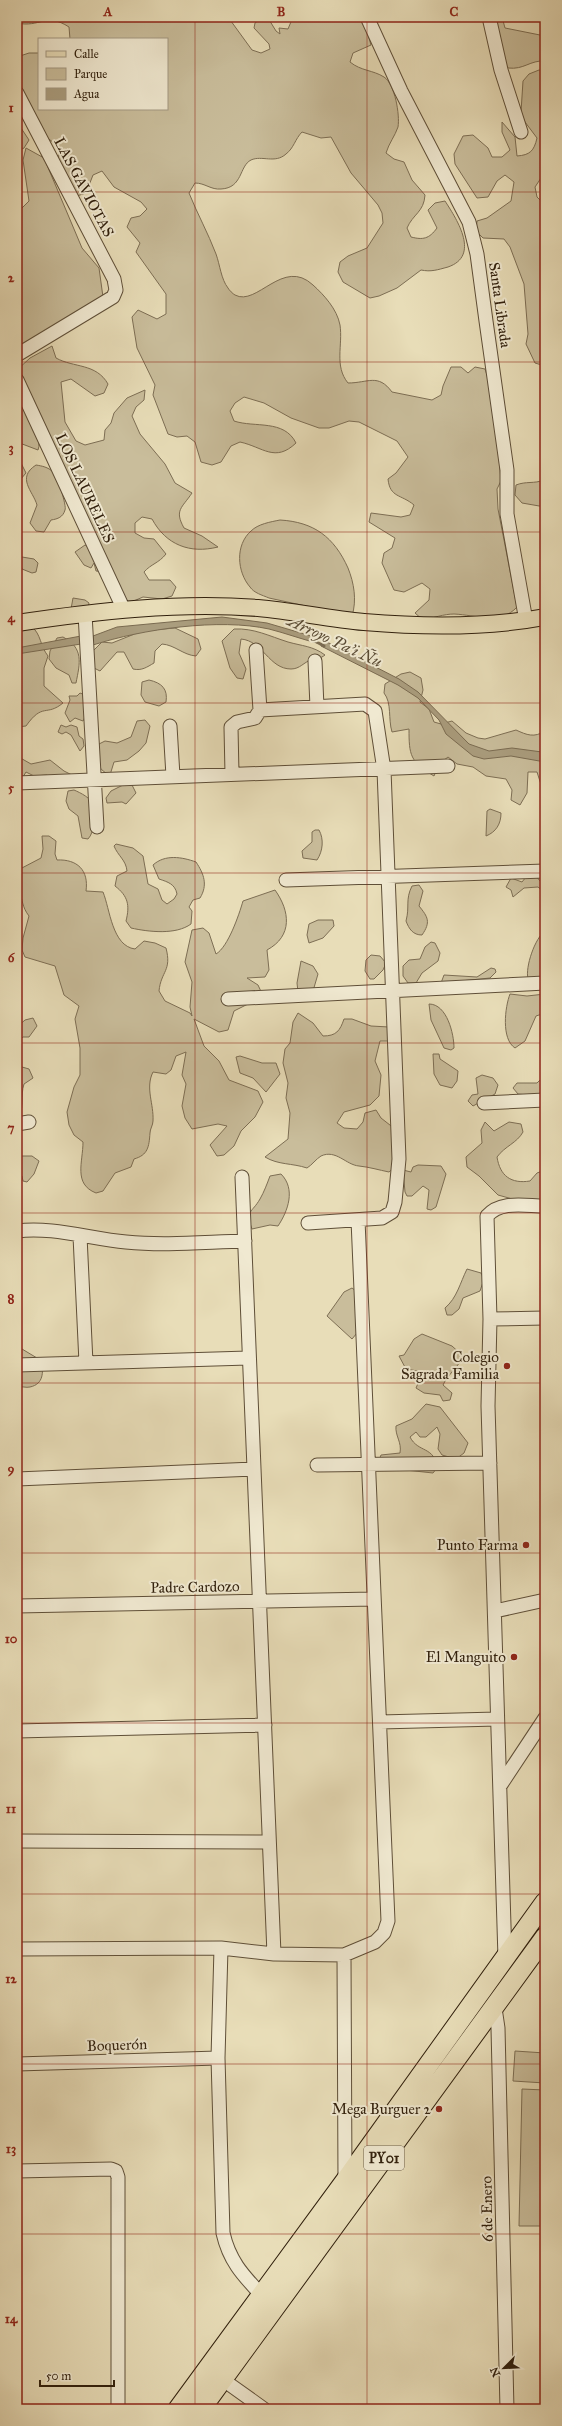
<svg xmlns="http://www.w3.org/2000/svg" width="562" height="2426" viewBox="0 0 562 2426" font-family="'IM FELL Great Primer',serif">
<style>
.green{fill:#c9bd9b;stroke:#7d6e54}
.water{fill:#aa9d7e;stroke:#7a6b51}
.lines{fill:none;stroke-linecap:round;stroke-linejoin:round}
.stream{stroke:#7a6b51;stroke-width:3}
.minor-casing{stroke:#5f4f38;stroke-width:15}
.major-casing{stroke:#31200d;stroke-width:18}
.highway-casing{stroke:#31200d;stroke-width:21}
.minor{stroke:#f0e9d1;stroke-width:13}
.major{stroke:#e8ddb8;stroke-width:16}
.highway{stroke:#e8ddb8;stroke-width:19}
.grid{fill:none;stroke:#8f2418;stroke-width:1;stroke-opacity:0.55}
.poi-dot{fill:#8f2418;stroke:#f0e9d1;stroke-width:1.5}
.labels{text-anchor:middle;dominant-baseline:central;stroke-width:4;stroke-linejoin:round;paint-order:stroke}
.shield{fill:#f0e9d1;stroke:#6a5c48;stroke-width:1}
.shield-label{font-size:14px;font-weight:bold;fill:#31200d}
.street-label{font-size:15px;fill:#31200d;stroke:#f0e9d1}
.poi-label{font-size:15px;fill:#31200d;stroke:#f0e9d1;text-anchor:end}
.water-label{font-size:16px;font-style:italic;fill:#5b4c35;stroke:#f0e9d1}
.neatline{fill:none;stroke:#8f2418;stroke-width:1.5}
.grid-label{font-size:13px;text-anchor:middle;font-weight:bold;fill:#8f2418}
</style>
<rect width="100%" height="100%" fill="#e8ddb8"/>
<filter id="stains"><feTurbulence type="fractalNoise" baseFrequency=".005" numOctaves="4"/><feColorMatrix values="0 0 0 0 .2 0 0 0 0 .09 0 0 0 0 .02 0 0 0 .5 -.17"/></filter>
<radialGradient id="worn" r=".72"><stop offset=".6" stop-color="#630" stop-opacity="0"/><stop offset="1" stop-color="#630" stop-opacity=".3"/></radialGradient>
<path class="green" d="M17,17H228L252,50L261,53L270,49L269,44L254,28L255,23L263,17L268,18L276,31L280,34L279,28L288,29L293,17H312L317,21L331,17H363L371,45L353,53L350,62C361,71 373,70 384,77C395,84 400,115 398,127C395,136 389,143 386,153L394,159L404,162L412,180L425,195C424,212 413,214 407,228L411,237C423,240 429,239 437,228L428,210L435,203L445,201C458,221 480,256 448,267C437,270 431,272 421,270L397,288L379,296L370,298L343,282L338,272L340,262L348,256L367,248L383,223L382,213L378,205L351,173L331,137L321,138L302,132C295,139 294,148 286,154C275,164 262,155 251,160C239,166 243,188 221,189C211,190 205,183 195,183L189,193C197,213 208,233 216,254C220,265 221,279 228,288C229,290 233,294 235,295C257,307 283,257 313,285C324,295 337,309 340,325C343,345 334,366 348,383C368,383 378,373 392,392L432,400L441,395L443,386L451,367H461L468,373L475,367L485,369L494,397L501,481L497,489L498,509L517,607C501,625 476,615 454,614C444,614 433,618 423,620L415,613L429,600L430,589L422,583L404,592L394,590L382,563L384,553L392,548L395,538L369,522L371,513L401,517L410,515L414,505C401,494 390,498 388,479L396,473L408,457L397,441L359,422L349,421L329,428H319L291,418L264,403L244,397L235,403L230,411L234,421C255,428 284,419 296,443C275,463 263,447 240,442L231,446L221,462L212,465L201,462L195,442L187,436L177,437L168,434L153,395L155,385L137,348L132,317L138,310L157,319L166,314V294L136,252L140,243L127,227L131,218L140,216L147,209L141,202L114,187L102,171L93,175L86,193L77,196L58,160L60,149C44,131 29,134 18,111L17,115V57L29,53H39V109H167V39H70L69,27C46,12 40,28 17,23Z
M492,17H502L505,28L545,36V61C530,60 524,70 508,68L502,60Z
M539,70H545V172L535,187L537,197L544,204L545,366L535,363L526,344L528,334L524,284L510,247L504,239L483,238L476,231L477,221L487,218L511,201L514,182L505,175L497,181L488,197L477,198L455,164L454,154L463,136L473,135L488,148L492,157H502L510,150L502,132V122L515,137L517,156C530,155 534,151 537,138L525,122L521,112L523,81L529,74Z
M17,122L29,140L24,148L17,152Z
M26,148L44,158L82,248L99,268L103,297L90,319L17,349V278L20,273V251L17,249V210H20L29,201L23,160Z
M52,346L56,358C74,368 96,363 108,384L104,393L95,396L71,379L61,382L65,422L76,441L85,445L104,440L105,430L111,423L114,413L127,398L145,390L144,400L136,407L132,416L140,434L165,464L175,483L192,493C182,508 174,510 184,528L202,536L218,547C190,554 166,545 152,519L142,517L135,523V533L144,538L154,539L166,554C159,563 151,564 144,572L149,580H170L176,587L172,596L162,599L143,597L129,603L106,572L96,571L94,563L91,568L84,565L75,552L85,545L89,547L17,375V370L30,358Z
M17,400C20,406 23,407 27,411C33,417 42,443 38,450L17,442Z
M17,455L26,473L20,480L17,479Z
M36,465C42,466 48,467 53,472C57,475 67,506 65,510C63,517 58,519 51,520L44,532L36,531L30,523L37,505C33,491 16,478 36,465Z
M545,469V507L522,503L515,495L516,485C526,481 534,484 544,480Z
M280,520C314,522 334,537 348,568C354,583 357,600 352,616L269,598C262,595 254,593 250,587C237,572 235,545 251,531C258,524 270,522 280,520Z
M22,557L34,559L38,563L36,572L32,573L22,569L19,558Z
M73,598L85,600L89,603L88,608L71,609Z
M32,627C41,634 40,646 48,656L44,668V686L63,703C46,717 43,702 26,726L17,727V636L21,628Z
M175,628L198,639L201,649L196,656C183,655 175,645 162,644L155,651L154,663C147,667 142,671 133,669L124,652H117L100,671L94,668L91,653L102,642L112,643L142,631Z
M234,629C254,628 269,636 288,642C302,646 313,646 325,655C320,659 317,658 311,660C304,662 300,669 291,669C269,669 263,641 241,639L239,653L246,669L243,679L237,678L230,668L222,641Z
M63,637C84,648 80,663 76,683H72L69,675L56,668L49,659L50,651L57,638Z
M410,672L421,678L423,690L420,702L429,709L434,722L441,724L452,721L466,733L478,738L485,739L516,730C527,735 534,738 545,731V797L537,772H528L527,793L520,805L511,800L512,790L506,779L486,776L473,767L457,764L448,757L439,764L434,776C410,762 409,755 409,729L392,732C388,719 392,703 384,693L385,684L401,674Z
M149,680C162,683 168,689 166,702L159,706L145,702L141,695L142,682Z
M80,693L85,695L87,713L83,721L75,718L70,722L65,713L70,700L69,696H77Z
M145,720L150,726L146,743L139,751L127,760L114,762L110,775C99,771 97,762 94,753L99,744L105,741L117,743L131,737L137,721Z
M61,725L66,727L71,725L77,727L79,736L83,739L84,746L80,751L71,735L66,732L62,734L58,732Z
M17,756L31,764L50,760L64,771L76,777L54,781L47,775L34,776L26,772L23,777L17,778Z
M125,784L132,785L136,793L126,804L122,802L107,803L106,798L111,791Z
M74,790C81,793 91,798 93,805C95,814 95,832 88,839L82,838L78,816L69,809L66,801L68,791Z
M490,809L501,813C501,824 496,832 486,836L487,811Z
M315,830H319C324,839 323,851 317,860L303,858L302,851L312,842V832Z
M42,836H49L56,841L55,854L57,860C77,859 89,870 86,891L103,892C110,909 112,946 135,949L144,941L155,943L166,948C172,971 161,971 159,991L165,1001L190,1013L192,1016L190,1007L192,982L185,962L192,930L203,928L209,933L216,954C228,947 239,915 243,901L275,890C290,911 293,936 267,950L269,970L265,977L247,978L258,985L264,998L260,1004L250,1003L234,1011L228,1030L219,1032L194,1019L204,1046L219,1061L229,1080L258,1091L263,1102L255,1117L241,1131L234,1146L224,1155L217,1156L210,1145L227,1126L218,1124L192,1129L185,1118L182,1106L186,1084L182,1075L186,1052L176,1056L171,1070L166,1074L153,1072C145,1088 154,1104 153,1121C153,1125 150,1129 150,1133C149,1147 148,1155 134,1159L131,1167L115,1173L103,1191L96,1193C73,1184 83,1162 83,1142L74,1135L69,1125L67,1112L74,1087L80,1075V1048L75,1019L79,1006L64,995L55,966L25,957L22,950L23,938L29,916C22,907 23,901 19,890L17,891V864L20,869L41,858L43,849Z
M116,844L133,848L143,856L148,884L158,889L162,900L167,904L174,899L177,894C175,884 168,882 159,879L153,865C165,854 182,857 196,862C204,874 208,885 200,898L193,900L189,907L192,911L191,924C176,935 149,932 131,928L126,921C130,905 128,896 115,886L117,876L127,871C126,860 118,856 114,846Z
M536,876L540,881L545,882V900L543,891L538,887L524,888L513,897L511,890L506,887L511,878L522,882L526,877Z
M419,885L423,891L419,906C428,917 431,922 422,935C413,935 409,929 406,921C410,906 405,900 412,886Z
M318,920H333L334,926L323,938L309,943L307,935L309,924Z
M545,931V979H528C525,967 535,938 545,931Z
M431,942L435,943L440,953L438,961L422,973L416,983H408L403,976V966L409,960L420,959L425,947Z
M371,955L380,956L386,963L383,970L374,979H370L365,971L366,960Z
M301,961L313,966L318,974L313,991L298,992L297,983Z
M491,968L495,969L496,972L490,978L441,983L444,975L477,977Z
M510,994L527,996L545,994V1013L536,1016L525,1041L515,1048C501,1039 505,1007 510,994Z
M429,1004C447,1004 454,1034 454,1048L451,1050L444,1048L431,1020Z
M298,1013L313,1023L323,1036C336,1036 340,1031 344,1019H352L371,1026L389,1027L393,1033L388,1041H380L375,1061L381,1075L379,1096L370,1105L344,1112L337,1123L344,1128L357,1129L363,1122L365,1113L376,1110L381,1118L395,1129V1167L389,1172C379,1170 369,1167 359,1166C346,1165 336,1149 321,1156C316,1159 312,1165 307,1168C292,1163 278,1165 265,1157L288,1139L290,1113L286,1098L288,1083L283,1063L285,1049L290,1043L293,1022Z
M33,1018L37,1026L29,1037H23L18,1041L17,1045V1027L25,1020Z
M433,1054H439L440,1059L458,1071L457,1081L452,1088L440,1085L434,1074Z
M240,1056L262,1063H276L280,1074L266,1092L253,1078L240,1073L236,1057Z
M545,1065V1092L538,1096L518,1094L513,1088L517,1083H537L543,1077Z
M22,1067L29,1069L33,1078L24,1084C20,1095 25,1111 17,1120V1069Z
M482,1075L493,1078L498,1085L495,1094L473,1106L468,1101L472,1095L478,1094L476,1078Z
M485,1122L494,1131L509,1122L521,1124L523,1132C517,1143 505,1146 497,1157C500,1176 511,1184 530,1181L537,1173L545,1170V1199L537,1202L516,1200L498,1195L479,1176L467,1167L466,1157L482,1143L481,1130Z
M21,1156H32L39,1161L34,1174L27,1182L23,1181L22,1176L17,1175V1159Z
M418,1165L441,1166L446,1174L436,1207L431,1210L427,1209L429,1190L423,1186L412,1196H407L405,1192L403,1170L411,1172L413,1167Z
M281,1174C296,1189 288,1211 278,1226L270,1225L252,1229C245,1210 252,1213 260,1199C264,1192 267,1184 270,1176Z
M467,1269L481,1273L484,1279L480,1291L463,1298L459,1309L452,1315H447L445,1308C457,1298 460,1283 467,1269Z
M352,1288L356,1291L357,1333L352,1339L327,1316L344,1292Z
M422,1334L452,1346L463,1356C458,1368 448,1374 443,1385L452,1393L450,1400L443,1401L440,1395L424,1393L416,1388L423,1372L406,1369L399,1356L404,1355L414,1339Z
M17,1346L42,1361C43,1372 44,1384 30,1387C26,1388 22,1386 17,1387Z
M426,1404L440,1407L468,1443L464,1453L456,1459L442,1455L438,1449L440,1434L437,1427L426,1437H420L416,1432L410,1437C418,1453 435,1446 437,1468L433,1473L387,1468L379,1460L381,1455L400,1453C402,1442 395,1436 396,1426L412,1419Z
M515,2051L545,2053V2083L513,2081Z
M522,2089L545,2090V2226H519Z"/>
<path class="water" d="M222,617L267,623L318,638L317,643C301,639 285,633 269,629C219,618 143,629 93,645V636L117,627Z
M81,636V644L17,654V648Z
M323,640L399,679L418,692L469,744L489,751L512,748L542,752L545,754V762L511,756L484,759L473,756L446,734L439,720L418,698L398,685L321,646Z"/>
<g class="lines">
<path class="stream" d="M313,640L324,646"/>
<defs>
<path id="minor" d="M367,17L401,91L469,222L477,254L486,321L507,470V514L526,621
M489,17L501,70L521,132
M17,93L114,279L116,290L113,297L17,355
M17,380L124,610
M85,614L97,827
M315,661L317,707
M260,710L365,704L375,711L384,770L399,1159L395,1202L392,1212L382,1218L308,1223
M170,726L173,776
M232,774L231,727L237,722L255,718L260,710L256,650
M17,783L448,766
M286,880L545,871
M228,999L545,983
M484,1103L545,1100
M17,1124L29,1122
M242,1177L274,1954
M17,1231C51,1226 91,1239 126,1242C165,1246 205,1242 245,1241
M80,1236L86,1363
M490,1319L487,1216C501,1200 525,1206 545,1206
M17,1365L248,1358
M317,1465L490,1463
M17,1479L254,1469
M17,1606L374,1599
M495,1611L545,1600
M380,1722L497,1719
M17,1731L265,1725
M500,1786L545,1718
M17,1841L269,1842
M221,1948L218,2058L223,2233C230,2264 246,2278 267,2301
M17,1949L221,1948L274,1954L344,1955L375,1942L384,1933L388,1921L358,1220
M344,1955L345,2181
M505,1958L488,1406L490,1319L545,1318
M495,2008L498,2028L507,2409
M17,2064L218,2058
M17,2171L111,2169L116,2171L118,2177V2409
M222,2379L264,2409"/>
<path id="major" d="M17,623C97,611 178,602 258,608C294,611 328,619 364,622C423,627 486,628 545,617"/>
<path id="highway" d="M178,2409L345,2181L545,1902
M201,2409L545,1937"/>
</defs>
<use href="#minor" class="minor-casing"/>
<use href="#major" class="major-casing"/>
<use href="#highway" class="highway-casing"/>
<use href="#minor" class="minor"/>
<use href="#major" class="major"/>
<use href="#highway" class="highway"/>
</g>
<path class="grid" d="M195,17V2409M367,17V2409M17,192H545M17,362H545M17,532H545M17,703H545M17,873H545M17,1043H545M17,1213H545M17,1383H545M17,1553H545M17,1723H545M17,1894H545M17,2064H545M17,2234H545"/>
<g class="poi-dot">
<circle cx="507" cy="1366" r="4"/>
<circle cx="526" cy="1545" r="4"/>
<circle cx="514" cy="1657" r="4"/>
<circle cx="439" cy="2109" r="4"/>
</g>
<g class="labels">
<rect class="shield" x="364" y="2146" width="40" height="24" rx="3"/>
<g class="shield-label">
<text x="384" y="2158">PY01</text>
</g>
<g class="street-label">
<text transform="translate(84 187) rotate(62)">LAS GAVIOTAS</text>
<text transform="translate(500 305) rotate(82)">Santa Librada</text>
<text transform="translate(85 488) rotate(65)">LOS LAURELES</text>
<text transform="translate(195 1587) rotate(-1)">Padre Cardozo</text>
<text transform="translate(117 2045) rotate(-2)">Boquerón</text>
<text transform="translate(487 2209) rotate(-91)">6 de Enero</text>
</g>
<g class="poi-label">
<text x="499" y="1357">Colegio<tspan x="499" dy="17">Sagrada Familia</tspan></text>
<text x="518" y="1545">Punto Farma</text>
<text x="506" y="1657">El Manguito</text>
<text x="431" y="2109">Mega Burguer 2</text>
</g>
<g class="water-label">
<text transform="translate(335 641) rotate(25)">Arroyo Pa'i Ñu</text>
</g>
</g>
<rect width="562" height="2426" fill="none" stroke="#e8ddb8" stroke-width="44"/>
<rect x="38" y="38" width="130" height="72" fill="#f0e9d1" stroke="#a49983"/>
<rect x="46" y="51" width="20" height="6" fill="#e8ddb8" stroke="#a49983"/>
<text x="74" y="58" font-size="12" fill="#31200d">Calle</text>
<rect x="46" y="68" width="20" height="12" fill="#c9bd9b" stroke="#a49983"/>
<text x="74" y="78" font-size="12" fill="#31200d">Parque</text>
<rect x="46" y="88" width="20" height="12" fill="#aa9d7e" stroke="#a49983"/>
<text x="74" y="98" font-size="12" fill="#31200d">Agua</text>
<g transform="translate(504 2368) rotate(246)" stroke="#f0e9d1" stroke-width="3" paint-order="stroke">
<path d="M0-3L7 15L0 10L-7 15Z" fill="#31200d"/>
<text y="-6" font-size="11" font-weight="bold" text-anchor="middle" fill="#31200d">N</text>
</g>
<path d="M40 2380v6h74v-6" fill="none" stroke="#31200d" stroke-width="2"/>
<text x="46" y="2380" font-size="12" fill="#31200d" stroke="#f0e9d1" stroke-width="3" paint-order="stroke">50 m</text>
<rect x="22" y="22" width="518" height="2382" class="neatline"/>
<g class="grid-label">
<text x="108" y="16">A</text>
<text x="281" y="16">B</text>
<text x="454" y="16">C</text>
<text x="11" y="112">1</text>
<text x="11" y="282">2</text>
<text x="11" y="452">3</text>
<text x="11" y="622">4</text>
<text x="11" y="792">5</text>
<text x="11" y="962">6</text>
<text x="11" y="1132">7</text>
<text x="11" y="1303">8</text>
<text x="11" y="1473">9</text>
<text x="11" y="1643">10</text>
<text x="11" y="1813">11</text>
<text x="11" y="1983">12</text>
<text x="11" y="2153">13</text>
<text x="11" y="2323">14</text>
</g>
<rect width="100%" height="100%" filter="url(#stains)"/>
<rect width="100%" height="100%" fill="url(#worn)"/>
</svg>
